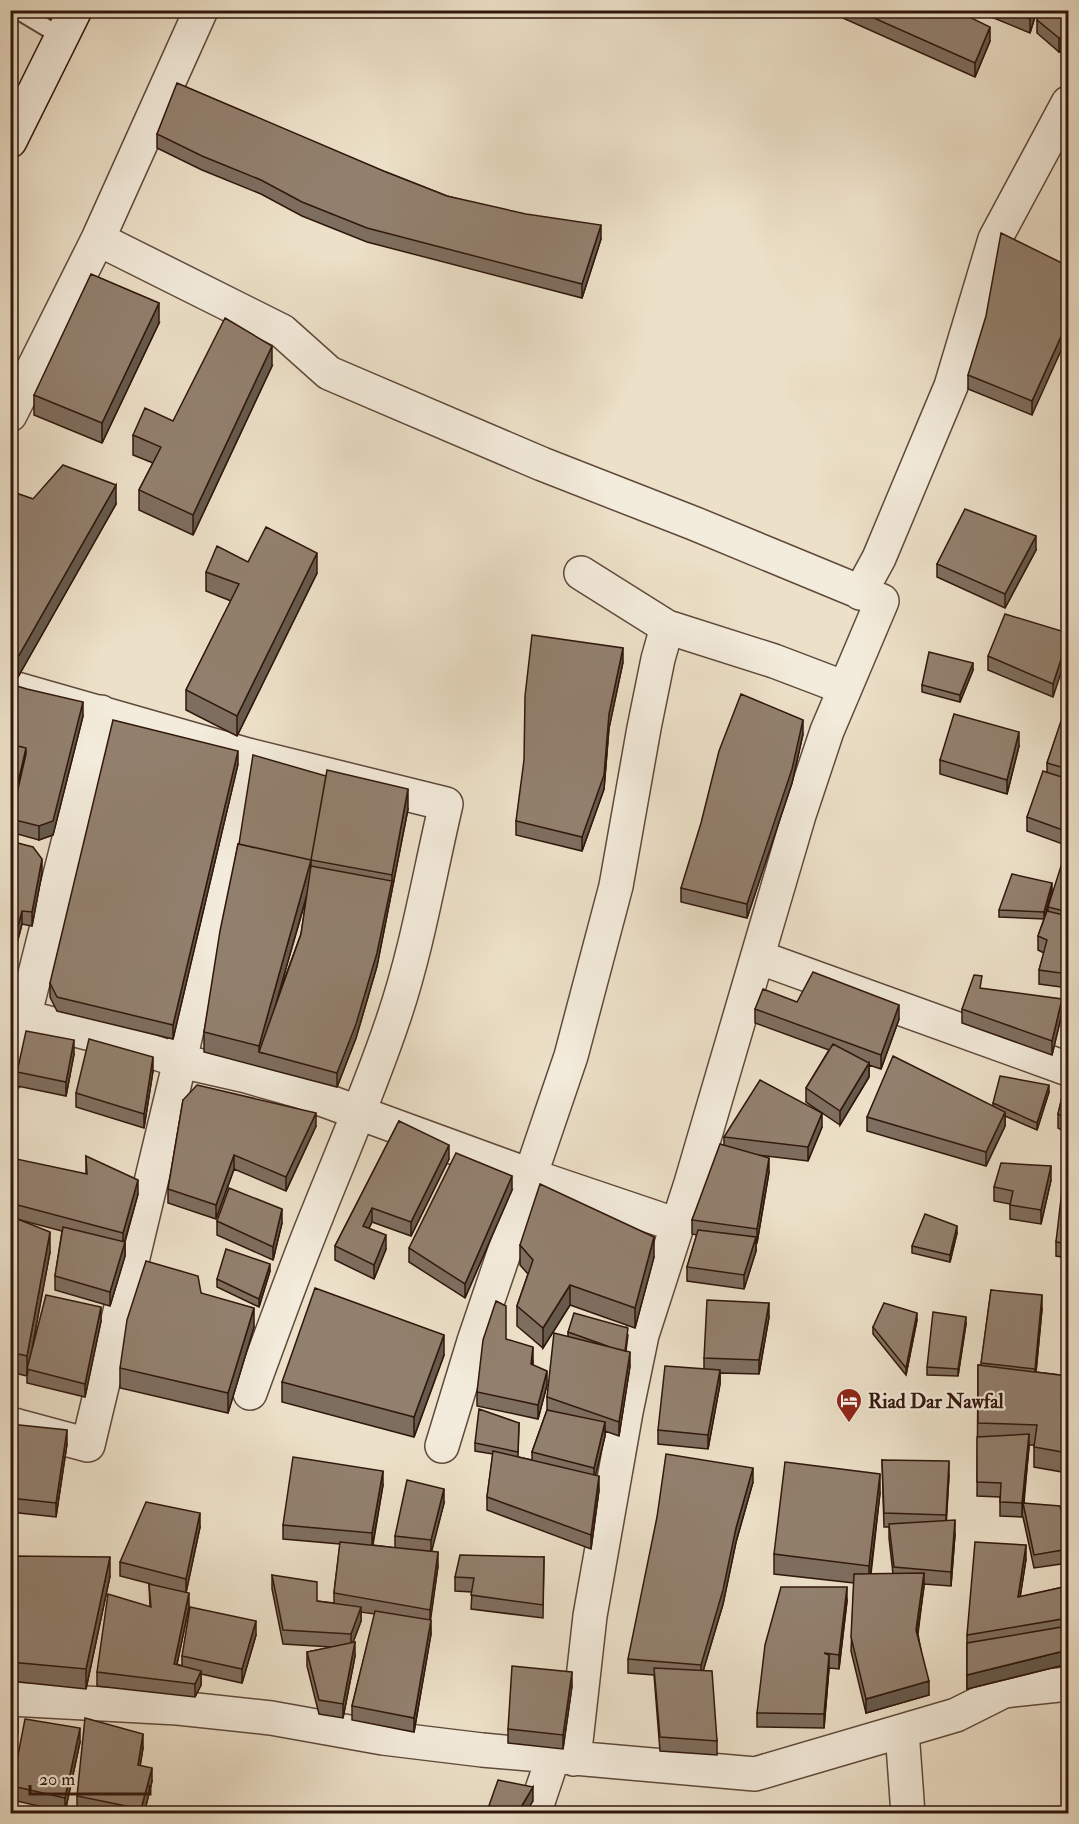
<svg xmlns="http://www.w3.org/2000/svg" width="1079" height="1824" viewBox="0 0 1079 1824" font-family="'IM FELL Double Pica',serif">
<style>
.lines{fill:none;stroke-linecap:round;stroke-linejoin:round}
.lane-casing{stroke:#5f493b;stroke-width:20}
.street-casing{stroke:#5f493b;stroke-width:36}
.secondary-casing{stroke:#30170c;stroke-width:36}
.lane{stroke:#f3ebdb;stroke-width:16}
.street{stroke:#f3ebdb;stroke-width:33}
.secondary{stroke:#f3ebdb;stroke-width:33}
.wall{fill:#7e6e5f;stroke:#30170c;stroke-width:1.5;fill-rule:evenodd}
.shaded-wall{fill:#665a4d;stroke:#30170c;stroke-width:1.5}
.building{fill:#92806e;stroke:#30170c;stroke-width:1.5}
.labels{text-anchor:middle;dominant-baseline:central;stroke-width:4.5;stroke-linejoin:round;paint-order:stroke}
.poi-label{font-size:20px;font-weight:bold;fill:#30170c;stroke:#f3ebdb;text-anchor:start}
</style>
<rect width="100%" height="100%" fill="#ece0c8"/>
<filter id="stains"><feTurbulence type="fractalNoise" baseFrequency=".00333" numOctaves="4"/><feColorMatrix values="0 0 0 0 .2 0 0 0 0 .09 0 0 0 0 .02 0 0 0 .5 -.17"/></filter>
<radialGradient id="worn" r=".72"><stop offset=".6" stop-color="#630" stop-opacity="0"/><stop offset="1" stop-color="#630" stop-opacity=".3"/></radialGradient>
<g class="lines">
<defs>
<path id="lane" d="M17,10L62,37"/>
<path id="street" d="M98,239L282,331L329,373L542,464L693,523L882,601L827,731L799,815L691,1183L642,1335L626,1412L590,1616L574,1759
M10,415L98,239L201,10
M581,573L667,627L774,661L845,688
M860,593L879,558L951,386L995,239L1068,103
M10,687L248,755L446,804C429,876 417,950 393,1020C371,1086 343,1150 317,1215C293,1274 272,1333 250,1393
M758,957L1068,1069
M10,1013L126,1043L180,1061L246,1076L302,1092L532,1176L677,1225
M10,1073L101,712
M10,1424L88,1445L180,1061L248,755
M442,1446L474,1341L571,1056L616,886L644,728L658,659L667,627
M10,1699L178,1708L271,1718L383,1738L482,1750L755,1774L956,1715L1004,1691L1068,1684
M902,1731L908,1814
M534,1814L553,1757"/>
<path id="secondary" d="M10,141L75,10"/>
</defs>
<use href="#lane" class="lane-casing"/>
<use href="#street" class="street-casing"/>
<use href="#secondary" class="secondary-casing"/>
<use href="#lane" class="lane"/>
<use href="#street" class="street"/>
<use href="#secondary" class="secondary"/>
</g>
<path class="wall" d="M825,10H955L990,41L975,77Z
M984,10H1037L1030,33L984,14Z
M1068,10L1065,51L1059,52L1037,33V20Z
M157,134L386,172L447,196L601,239L582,298L367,242L302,216L261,194L202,170L157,148Z
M1068,266L1032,415L968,389V375Z
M159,323L102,443L34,415V395Z
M272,366L193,535L139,510V490L153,463L133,455V435L173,421Z
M10,491L33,499L116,504L18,677L10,672Z
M1036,550L1005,608L937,577V564Z
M248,562L317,573L237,736L186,710V690L231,601L206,591V572Z
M1068,633L1053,697L988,670V656Z
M623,662L609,728L604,789L582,851L516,835V821Z
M973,670L960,702L922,692V685Z
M10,684L83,716L53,835L39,840L10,832Z
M1068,703V846L1027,831V817L1047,772V763Z
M803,734L792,783L747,918L681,902V888Z
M1019,746L1007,794L940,774V760Z
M238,764L173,1039L57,1011L50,997V983Z
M408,809L377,966L356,1038L337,1087L204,1052V1032L238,844ZM307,896L301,934L277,999Z
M10,841L42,873L32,926L22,924L10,970Z
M1068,864V988L1039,984V970L1044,953L1038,950V936L1044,919L999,917V910L1052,890L1046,914L1048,912V907Z
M982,989L1062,1013L1052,1055L962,1023V1009Z
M797,1002L899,1019L881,1069L869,1065V1077L840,1125L806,1102V1088L829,1050L755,1023V1009Z
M74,1054L66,1096L17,1086V1072Z
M153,1071L144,1128L76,1107V1093Z
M1068,1072V1133L1058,1128V1114Z
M1049,1092L1037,1130L1005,1116V1126L986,1166L867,1131V1117L993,1106V1103Z
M183,1100L316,1126L286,1191L234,1169L216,1219L168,1203V1189Z
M399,1121L449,1159L411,1236L372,1222L369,1228L386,1249L374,1279L335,1260V1246Z
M822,1127L808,1161L757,1155L769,1172L757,1243H756V1251L744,1289L687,1281V1267L697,1235L692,1234V1220L724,1145V1137Z
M86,1156L138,1194L125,1242V1256L110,1306L55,1290V1276L62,1231L20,1220L50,1252L29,1362L101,1321L85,1397L27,1383V1371V1376L10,1372V1164L86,1174Z
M1051,1180L1041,1224L1010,1219V1204L994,1201V1187Z
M512,1190L465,1298L409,1262V1248Z
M1068,1192V1258L1056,1256V1242Z
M217,1221L282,1223L273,1260L217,1235Z
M957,1233L950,1262L912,1253V1246Z
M520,1245L654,1257L635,1328L570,1305L543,1348L517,1326V1306L528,1274L520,1265Z
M270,1271L259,1307L217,1287V1279Z
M991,1290L1042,1309L1036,1372L1068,1376V1473L1034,1467V1445H1029L1024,1503L1065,1529L1068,1528V1563L1034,1568L1023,1517L1000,1516V1497L977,1496L978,1365H981Z
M201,1293L254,1327L228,1413L120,1388V1368Z
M769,1317L759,1374L720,1373V1384L708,1449L658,1444V1430L704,1369V1358Z
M917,1320L906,1375L873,1334V1327Z
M966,1324L958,1376L927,1375V1367Z
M568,1332L628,1335L626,1351L630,1366L619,1436L605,1431V1436L595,1475L599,1490L591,1549L487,1510V1497L493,1454L475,1451V1443L519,1423L518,1457L532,1460V1452L547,1410V1397L568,1337Z
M444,1355L414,1437L282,1402V1382Z
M533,1361V1365L547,1385L538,1419L477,1406V1392Z
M10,1424L67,1444L56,1517L10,1512Z
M882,1460L949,1475L946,1521L955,1534L951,1586L924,1584L918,1634L929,1695L866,1713L851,1651L854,1583L774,1574V1554L880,1493L871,1574H893L889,1538V1527H884Z
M753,1482L736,1542L723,1604L703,1671L717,1741V1755L660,1751L654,1675L628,1673V1659Z
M383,1485L373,1545L395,1548V1536L444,1503L431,1551L438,1566L430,1620L431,1634L414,1732L352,1720V1706L375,1614L361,1612V1621L353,1642L355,1656L343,1718L319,1714L307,1666V1652L332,1647L283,1644L272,1589V1575L317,1601L334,1603V1593L340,1544L283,1539V1525Z
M200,1527L186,1592L189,1607L177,1664L182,1666V1656L256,1635L242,1683L201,1674V1685L195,1697L97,1686V1672L150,1607L149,1584H151L120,1576V1562Z
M10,1556L110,1576L86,1689L10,1681Z
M544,1557L543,1618L471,1609L472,1592L455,1591V1577Z
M1026,1559L1020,1597L1068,1586V1664L967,1689V1635Z
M847,1601L839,1669L829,1668L824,1728L757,1727V1713Z
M572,1686L563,1749L508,1743V1729Z
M80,1742L65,1812L12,1800V1786Z
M143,1748L140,1766L152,1781L144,1814H95L77,1810V1796Z"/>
<path class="shaded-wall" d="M1032,10H1037L1030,33V19Z
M990,27V41L975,77V63Z
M1068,30V44L1065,51L1059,52V38Z
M601,225V239L582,298V284Z
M159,303V323L102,443V423Z
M1068,321V335L1032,415V401Z
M272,346V366L193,535V515Z
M116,485V504L18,677V657Z
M1036,536V550L1005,608V594Z
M317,553V573L237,736V716Z
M1068,638V652L1053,697V684Z
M623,648V662L609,728L604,789L582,851V837L609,714Z
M973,663V670L960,702V695Z
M83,702V716L53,835L39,840V826Z
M803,720V734L792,783L747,918V904Z
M1019,732V746L1007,794V780Z
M26,748V768L11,819V813Z
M238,751V764L173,1039V1025Z
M408,789V809L377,966L356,1038L337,1087V1073L392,881V875Z
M42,859V873L32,926V912Z
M311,860V880L262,1053L259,1052V1046Z
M1052,883V890L1044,919V912Z
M22,911V924L10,970V956Z
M1062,999V1013L1052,1055V1041Z
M899,1005V1019L881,1069V1055Z
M15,1023V1037L10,1059V1045Z
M74,1040V1054L66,1096V1082Z
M153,1057V1071L144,1128V1114Z
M869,1063V1077L840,1125V1111Z
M1049,1085V1092L1037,1130V1123Z
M1005,1112V1126L986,1166V1152Z
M316,1113V1126L286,1191V1177Z
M822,1113V1127L808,1161V1147Z
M449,1145V1159L411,1236V1222Z
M234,1155V1169L216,1219V1205Z
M769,1158V1172L757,1243V1229Z
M1051,1166V1180L1041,1224V1210Z
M512,1176V1190L465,1298V1284Z
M138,1180V1194L123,1247V1233Z
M372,1208V1222L363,1240V1226Z
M282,1209V1223L273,1260V1247Z
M957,1226V1233L950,1262V1255Z
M50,1232V1252L27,1376V1356Z
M386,1235V1249L374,1279V1265Z
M654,1237V1257L635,1328V1308Z
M756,1237V1251L744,1289V1275Z
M125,1242V1256L110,1306V1292Z
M270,1264V1271L259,1307V1299Z
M570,1285V1305L543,1348V1328Z
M1042,1295V1309L1035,1383V1369Z
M769,1303V1317L759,1374V1360Z
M101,1307V1321L85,1397V1384Z
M254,1308V1327L228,1413V1393Z
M917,1313V1320L906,1375V1368Z
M966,1317V1324L958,1376V1369Z
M444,1335V1355L414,1437V1417Z
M533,1347V1361L531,1378V1364Z
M630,1352V1366L619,1436V1422Z
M720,1370V1384L708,1449V1435Z
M547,1371V1385L538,1419V1405Z
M605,1422V1436L594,1482V1468Z
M67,1430V1444L56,1517V1503Z
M1029,1434V1448L1023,1507V1503L1022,1517V1503Z
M949,1461V1475L946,1529V1515Z
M753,1468V1482L736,1542L723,1604L701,1678V1665L736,1528Z
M383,1471V1485L372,1547V1533Z
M880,1474V1493L869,1585V1566Z
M599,1476V1490L591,1549V1535Z
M444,1489V1503L431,1554V1540Z
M200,1513V1527L186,1593V1579Z
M955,1520V1534L951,1586V1572Z
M1026,1545V1559L1018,1611V1597Z
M438,1552V1566L430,1624V1610Z
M110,1557V1576L86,1689V1669Z
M924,1573V1587L916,1643V1630Z
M847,1587V1601L839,1669V1655Z
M189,1593V1607L174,1678V1664Z
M361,1607V1621L351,1648V1634Z
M431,1620V1634L414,1732V1718Z
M256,1621V1635L242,1683V1669Z
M355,1642V1656L343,1718V1704Z
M1068,1650V1664L967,1689V1675Z
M829,1655V1669L824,1728V1714Z
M201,1671V1685L195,1697V1684Z
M572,1672V1686L563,1749V1735Z
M929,1681V1695L866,1713V1699Z
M18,1718V1732L10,1763V1749Z
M80,1728V1742L65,1812V1798Z
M143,1734V1748L138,1779V1765Z
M152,1768V1781L144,1814H141V1809Z
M533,1787V1801L525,1814H517Z"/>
<path class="building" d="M856,10H955L990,27L975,63Z
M1008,10H1032L1030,19Z
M1041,10H1068V30L1065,37L1059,38L1037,20Z
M177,83L386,172L447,196L526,214L601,225L582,284L367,228L302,202L261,180L202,156L157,134Z
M1001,233L1068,266V321L1032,401L968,375L986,316Z
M91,274L159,303L102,423L34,395Z
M225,318L272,346L193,515L139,490L161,447L133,435L145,408L173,421Z
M63,465L116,485L18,657L10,653V538L15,529L10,527V491L33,499Z
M965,509L1036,536L1005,594L937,564Z
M266,527L317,553L237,716L186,690L239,584L206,572L217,546L248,562Z
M1005,614L1068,633V638L1053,684L988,656Z
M532,635L623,648L609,714L604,775L582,837L516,821L524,760L525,696Z
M929,652L973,663L960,695L922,685Z
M10,684L27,689L83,702L53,821L39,826L11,819L26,754V748L10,744Z
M741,694L803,720L792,769L747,904L681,888L701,823L719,751Z
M1067,703H1068V769L1047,763Z
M954,714L1019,732L1007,780L940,760Z
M113,720L238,751L173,1025L57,997L50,983Z
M10,744L26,748L11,813H10Z
M253,755L326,776L311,860L239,844Z
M327,770L408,789L392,875L311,860Z
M1043,771L1068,779V832L1027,817Z
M10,841L33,847L42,859L32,912L22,911L10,956Z
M238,844L311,860L259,1046L204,1032L220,931Z
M1062,863L1068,864V912L1048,907Z
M311,866L392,881L377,953L356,1024L337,1073L259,1052L301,934Z
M1012,874L1052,883L1044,912L999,910Z
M1047,911L1068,916V974L1039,970L1047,940L1038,936Z
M813,972L899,1005L881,1055L755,1009L763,989L797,1002Z
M974,975L982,976L980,988L1062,999L1052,1041L962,1009Z
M10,1021L15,1023L10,1045Z
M26,1031L74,1040L66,1082L17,1072Z
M89,1039L153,1057L144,1114L76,1093Z
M833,1044L869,1063L840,1111L806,1088Z
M893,1056L1005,1112L986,1152L867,1117Z
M1068,1072V1119L1058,1114Z
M1000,1076L1049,1085L1037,1123L993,1103Z
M760,1080L822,1113L808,1147L724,1137Z
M197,1085L316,1113L286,1177L234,1155L216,1205L168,1189L183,1100Z
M399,1121L449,1145L411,1222L372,1208L363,1226L386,1235L374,1265L335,1246Z
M720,1144L769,1158L757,1229L692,1220Z
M456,1153L512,1176L465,1284L409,1248Z
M86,1156L138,1180L123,1233L10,1203V1164L12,1158L87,1174Z
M1001,1163L1051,1166L1041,1210L1010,1205L1013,1191L994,1187Z
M540,1184L654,1237L635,1308L570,1285L543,1328L517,1306L533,1260L520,1245Z
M229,1188L282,1209L273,1247L217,1221Z
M1062,1190L1068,1192V1244L1056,1242Z
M925,1214L957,1226L950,1255L912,1246Z
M10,1216L50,1232L27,1356L10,1352Z
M63,1227L125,1242L110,1292L55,1276Z
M698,1230L756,1237L744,1275L687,1267Z
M226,1249L270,1264L259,1299L217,1279Z
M146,1261L198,1276L201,1293L254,1308L228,1393L120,1368L127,1320Z
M315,1288L444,1335L414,1417L282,1382Z
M991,1290L1042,1295L1035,1369L981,1363Z
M46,1295L101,1307L85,1384L27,1369Z
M707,1300L769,1303L759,1360L704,1358Z
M496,1301L506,1306V1339L533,1347L531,1364L547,1371L538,1405L477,1392L483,1340Z
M884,1303L917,1313L906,1368L873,1327Z
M933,1312L966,1317L958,1369L927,1367Z
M574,1313L628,1328L625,1351L610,1347L568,1332Z
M554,1333L630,1352L619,1422L547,1397Z
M978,1365L1068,1376V1453L1034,1447L1037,1425L978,1423Z
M665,1366L720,1370L708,1435L658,1430Z
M479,1409L519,1423L518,1452L475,1443Z
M547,1410L605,1422L594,1468L532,1452Z
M10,1424L67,1430L56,1503L10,1498Z
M1029,1434L1022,1503L1000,1502L1001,1483L977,1482V1437Z
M493,1451L599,1476L591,1535L487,1497Z
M666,1454L753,1468L736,1528L723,1590L701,1665L628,1659L657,1517Z
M293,1457L383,1471L372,1533L283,1525Z
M882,1460L949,1461L946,1515L884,1513Z
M785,1462L880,1474L869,1566L774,1554Z
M407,1480L444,1489L431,1540L395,1536Z
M146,1502L200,1513L186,1579L120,1562Z
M1023,1503L1060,1506L1065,1529L1068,1528V1549L1034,1555Z
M955,1520L951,1572L894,1567L889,1524Z
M340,1542L438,1552L430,1610L334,1593Z
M975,1542L1026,1545L1018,1597L1068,1586V1618L967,1635Z
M460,1555L544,1557L543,1605L471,1595L474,1578L455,1577Z
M10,1556L110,1557L86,1669L10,1662Z
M924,1573L916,1630L929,1681L866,1699L851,1637L854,1574Z
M272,1575L317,1582V1601L361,1607L351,1634L283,1630Z
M149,1584L189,1593L174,1664L201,1671L195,1684L97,1672L108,1594L151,1607Z
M781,1587H847L839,1655L824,1653L829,1655L824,1714L757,1713L765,1645Z
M190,1607L256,1621L242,1669L182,1656Z
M375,1611L431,1620L414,1718L352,1706Z
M1068,1626V1650L967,1675V1643Z
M355,1642L343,1704L319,1700L307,1652Z
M512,1666L572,1672L563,1735L508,1729Z
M654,1668L712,1671L717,1741L660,1737Z
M10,1717L18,1718L10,1749Z
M85,1718L143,1734L138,1765L152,1768L141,1809L77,1796Z
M25,1719L80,1728L65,1798L12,1786Z
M498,1780L533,1787L517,1814H486Z"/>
<defs>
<symbol id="hotel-pin" viewBox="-11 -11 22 30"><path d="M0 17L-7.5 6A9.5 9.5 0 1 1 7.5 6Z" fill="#8f2418" stroke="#f3ebdb"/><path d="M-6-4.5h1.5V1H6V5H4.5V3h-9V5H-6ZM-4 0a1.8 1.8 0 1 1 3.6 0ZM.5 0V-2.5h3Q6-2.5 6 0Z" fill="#fff"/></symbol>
</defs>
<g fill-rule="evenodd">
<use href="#hotel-pin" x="834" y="1386" width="30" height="40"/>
</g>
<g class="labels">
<g class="poi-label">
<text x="868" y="1401">Riad Dar Nawfal</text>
</g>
</g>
<rect width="1079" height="1824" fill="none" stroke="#ece0c8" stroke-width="36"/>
<rect x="12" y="12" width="1055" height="1800" fill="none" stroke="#30170c" stroke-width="3"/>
<rect x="18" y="18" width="1043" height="1788" fill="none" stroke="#30170c" stroke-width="1.5"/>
<path d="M30 1785v9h120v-9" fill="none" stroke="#30170c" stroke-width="3"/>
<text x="39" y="1785" font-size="18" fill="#30170c" stroke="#f3ebdb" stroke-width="4.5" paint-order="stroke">20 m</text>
<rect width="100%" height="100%" filter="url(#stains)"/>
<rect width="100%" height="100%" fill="url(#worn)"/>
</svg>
